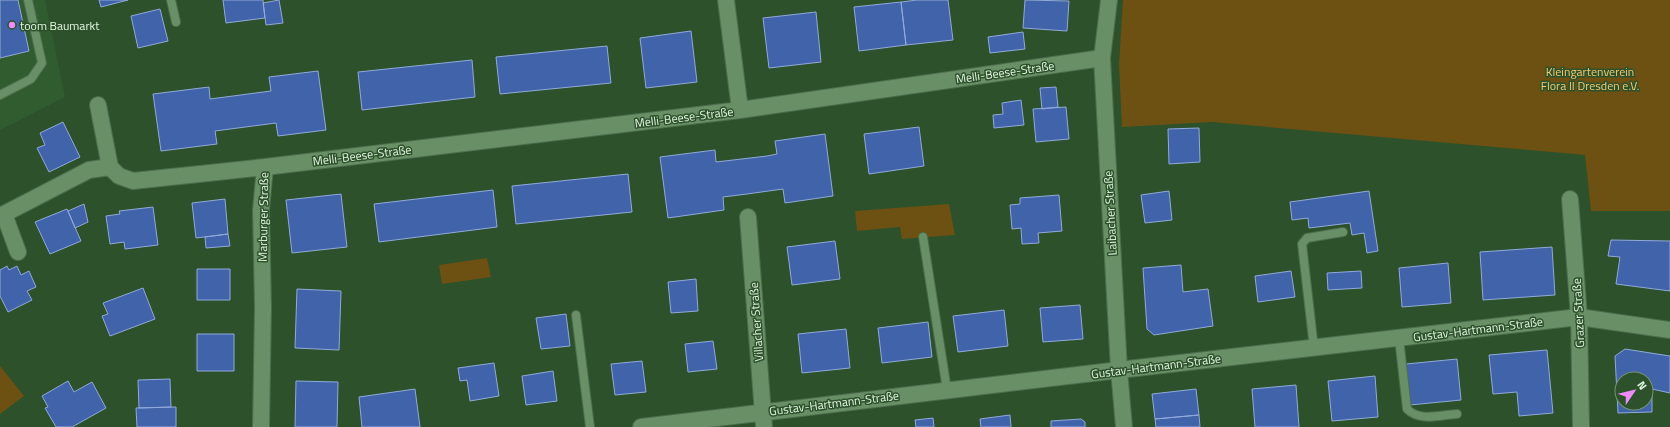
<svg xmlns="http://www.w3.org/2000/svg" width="1670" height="427" viewBox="0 0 1670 427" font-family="'Titillium Web',sans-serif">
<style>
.built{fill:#315c30}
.green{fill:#6c5113}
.building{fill:#4163a9;stroke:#91aada;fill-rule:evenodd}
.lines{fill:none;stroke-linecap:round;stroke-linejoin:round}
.service-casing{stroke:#4c6d4c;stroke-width:10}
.minor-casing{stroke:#4c6d4c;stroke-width:18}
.service{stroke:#688f66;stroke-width:8}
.minor{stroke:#688f66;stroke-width:16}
.poi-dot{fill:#ee8cf9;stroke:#2c512b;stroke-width:1.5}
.labels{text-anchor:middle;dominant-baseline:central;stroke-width:3;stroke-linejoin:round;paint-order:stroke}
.poi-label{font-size:12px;fill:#e3f9e2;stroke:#2c512b;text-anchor:start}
.park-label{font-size:12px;fill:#f8cc73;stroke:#2c512b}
.street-label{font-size:12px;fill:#e3f9e2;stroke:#2c512b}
</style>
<rect width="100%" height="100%" fill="#2c512b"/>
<path class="built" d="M0,0H45L65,97L0,130Z"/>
<path class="green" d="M1123,0H1670V211H1591L1585,155L1212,122L1122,127L1119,64Z
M949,204L955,235L902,239L900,227L857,231L855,211Z
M487,258L491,277L442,284L439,265Z
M0,366L24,396L0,414Z"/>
<path class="building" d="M0,0H18L29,51L0,58Z
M99,0H128L101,7Z
M223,0H263L265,18L226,23Z
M279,0L283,23L266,25L263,3Z
M917,0H948L953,40L906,45L901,2Z
M1025,0L1069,1L1067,31L1023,28Z
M901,2L906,45L859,51L854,7Z
M160,9L168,41L138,48L131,16Z
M816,12L821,62L769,68L763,18Z
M691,31L697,82L646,88L640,38Z
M1023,32L1025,49L990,53L988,37Z
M607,46L611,83L500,94L496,57Z
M472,60L475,97L362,110L358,72Z
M318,71L326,130L278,136L276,123L215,131L217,144L161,151L153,94L209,87L210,99L271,91L269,77Z
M1056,87L1058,107L1042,109L1040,88Z
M1021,100L1024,125L994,128L993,115L1003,114L1002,103Z
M1066,107L1069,139L1036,142L1033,109Z
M63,122L80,157L49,172L37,148L45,145L40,133Z
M919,127L924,166L869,174L864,134Z
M1199,128L1200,162L1169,164L1168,129Z
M825,134L833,196L785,203L783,189L747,194L723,197L724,210L668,218L660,157L715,150L716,162L767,156L777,154L775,141Z
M628,174L632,212L516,224L512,186Z
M493,190L497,227L379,242L374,204Z
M1169,191L1172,220L1145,223L1141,195Z
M1369,191L1378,251L1367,253L1364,233L1352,235L1350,223L1309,228L1308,218L1292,220L1290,202Z
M341,194L347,247L292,253L286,200Z
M1059,195L1062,231L1038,233L1039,243L1022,244L1021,228L1012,229L1010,205L1020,204V198Z
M225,199L228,234L196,238L192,203Z
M84,204L88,222L75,228L68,211Z
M153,207L158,245L125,249L124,242L110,244L106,216L120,214L119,211Z
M67,209L81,241L50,254L35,222Z
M228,234L230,246L206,248L205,237Z
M1611,240L1670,241V291L1616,284L1620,257L1608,256Z
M835,241L840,279L792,285L787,247Z
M1552,247L1555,295L1483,300L1480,252Z
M1448,263L1451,303L1402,307L1399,268Z
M1181,265L1183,292L1208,289L1213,326L1154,335L1147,329L1143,268Z
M7,266L9,270L17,266L21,275L29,271L36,287L27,291L32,300L8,312L0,296V270Z
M197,269H230V300H197Z
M1291,271L1295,297L1258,302L1255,276Z
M1361,271L1362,288L1328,290L1327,273Z
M696,279L698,311L671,313L668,282Z
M143,288L155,319L110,336L102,316L108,314L103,303Z
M297,289L341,291L339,350L295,348Z
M1080,305L1083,339L1043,342L1040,308Z
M1004,310L1008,346L958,352L953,316Z
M566,314L570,346L541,349L536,318Z
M928,322L932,357L882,363L878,328Z
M846,329L850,368L802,373L798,334Z
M197,334H234V371H197Z
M713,341L717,369L688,372L685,344Z
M1625,349L1670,356V393L1652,389V412L1618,413L1615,356ZM1622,379H1646V403H1622Z
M1547,350L1553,413L1519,416L1517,392L1493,394L1489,355Z
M1457,359L1461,400L1410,405L1406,364Z
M642,361L646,392L615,395L611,364Z
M494,363L499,396L470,401L467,380L460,381L458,368Z
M553,371L557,401L526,405L522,376Z
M1375,376L1378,417L1332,421L1328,381Z
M170,379L171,407L139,408L138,380Z
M68,381L74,392L92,382L106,408L72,427H56L45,408L48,407L42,396Z
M296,381L338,382L337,427H295Z
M1296,385L1299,427H1255L1252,389Z
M415,389L420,427H362L359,397Z
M1196,389L1199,415L1155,419L1152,394Z
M176,407V427H137L136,408Z
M1010,415L1011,427H981L980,419Z
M1199,415L1200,427H1156L1155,419Z
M933,418L934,427H916L915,420Z
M1081,419L1085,422V427H1051V421Z"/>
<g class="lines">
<defs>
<path id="service" d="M171,0L176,22
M0,95L31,79L42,63L28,0
M923,237L947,390
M576,315L590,427
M1399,338L1407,409C1420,422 1440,415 1457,414
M1314,348L1302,244L1307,238L1343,232"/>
<path id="minor" d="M726,0L740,110
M1109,0L1102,58L1119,370L1124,427
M98,105L110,167L119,176L133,181L265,167L261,210L263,307L261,427
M265,167L740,110L1102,58
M1570,199L1579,317L1581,427
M748,217L764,427
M18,252L4,214L89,170L110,167
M641,427L1119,370L1579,317L1670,330"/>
</defs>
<use href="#service" class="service-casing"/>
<use href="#minor" class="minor-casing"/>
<use href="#service" class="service"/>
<use href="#minor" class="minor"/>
</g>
<circle class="poi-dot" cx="12" cy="25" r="4"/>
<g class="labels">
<g class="poi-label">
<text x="20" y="25">toom Baumarkt</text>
</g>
<g class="park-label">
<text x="1590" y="71">Kleingartenverein<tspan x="1590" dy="14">Flora II Dresden e.V.</tspan></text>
</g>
<g class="street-label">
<text transform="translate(1005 72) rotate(-8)">Melli-Beese-Straße</text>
<text transform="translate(684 117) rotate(-7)">Melli-Beese-Straße</text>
<text transform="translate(362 155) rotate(-7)">Melli-Beese-Straße</text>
<text transform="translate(1110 213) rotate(-93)">Laibacher Straße</text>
<text transform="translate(263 217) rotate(-89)">Marburger Straße</text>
<text transform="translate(1578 313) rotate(-93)">Grazer Straße</text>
<text transform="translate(756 322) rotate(-94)">Villacher Straße</text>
<text transform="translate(1478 329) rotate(-7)">Gustav-Hartmann-Straße</text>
<text transform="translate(1156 366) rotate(-7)">Gustav-Hartmann-Straße</text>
<text transform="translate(834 403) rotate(-7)">Gustav-Hartmann-Straße</text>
</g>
</g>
<g transform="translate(1634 391) rotate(55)"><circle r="19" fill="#2c512b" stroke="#759474"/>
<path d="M0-3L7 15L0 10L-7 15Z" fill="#ee8cf9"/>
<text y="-6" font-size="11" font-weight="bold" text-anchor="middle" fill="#e3f9e2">N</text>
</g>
</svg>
